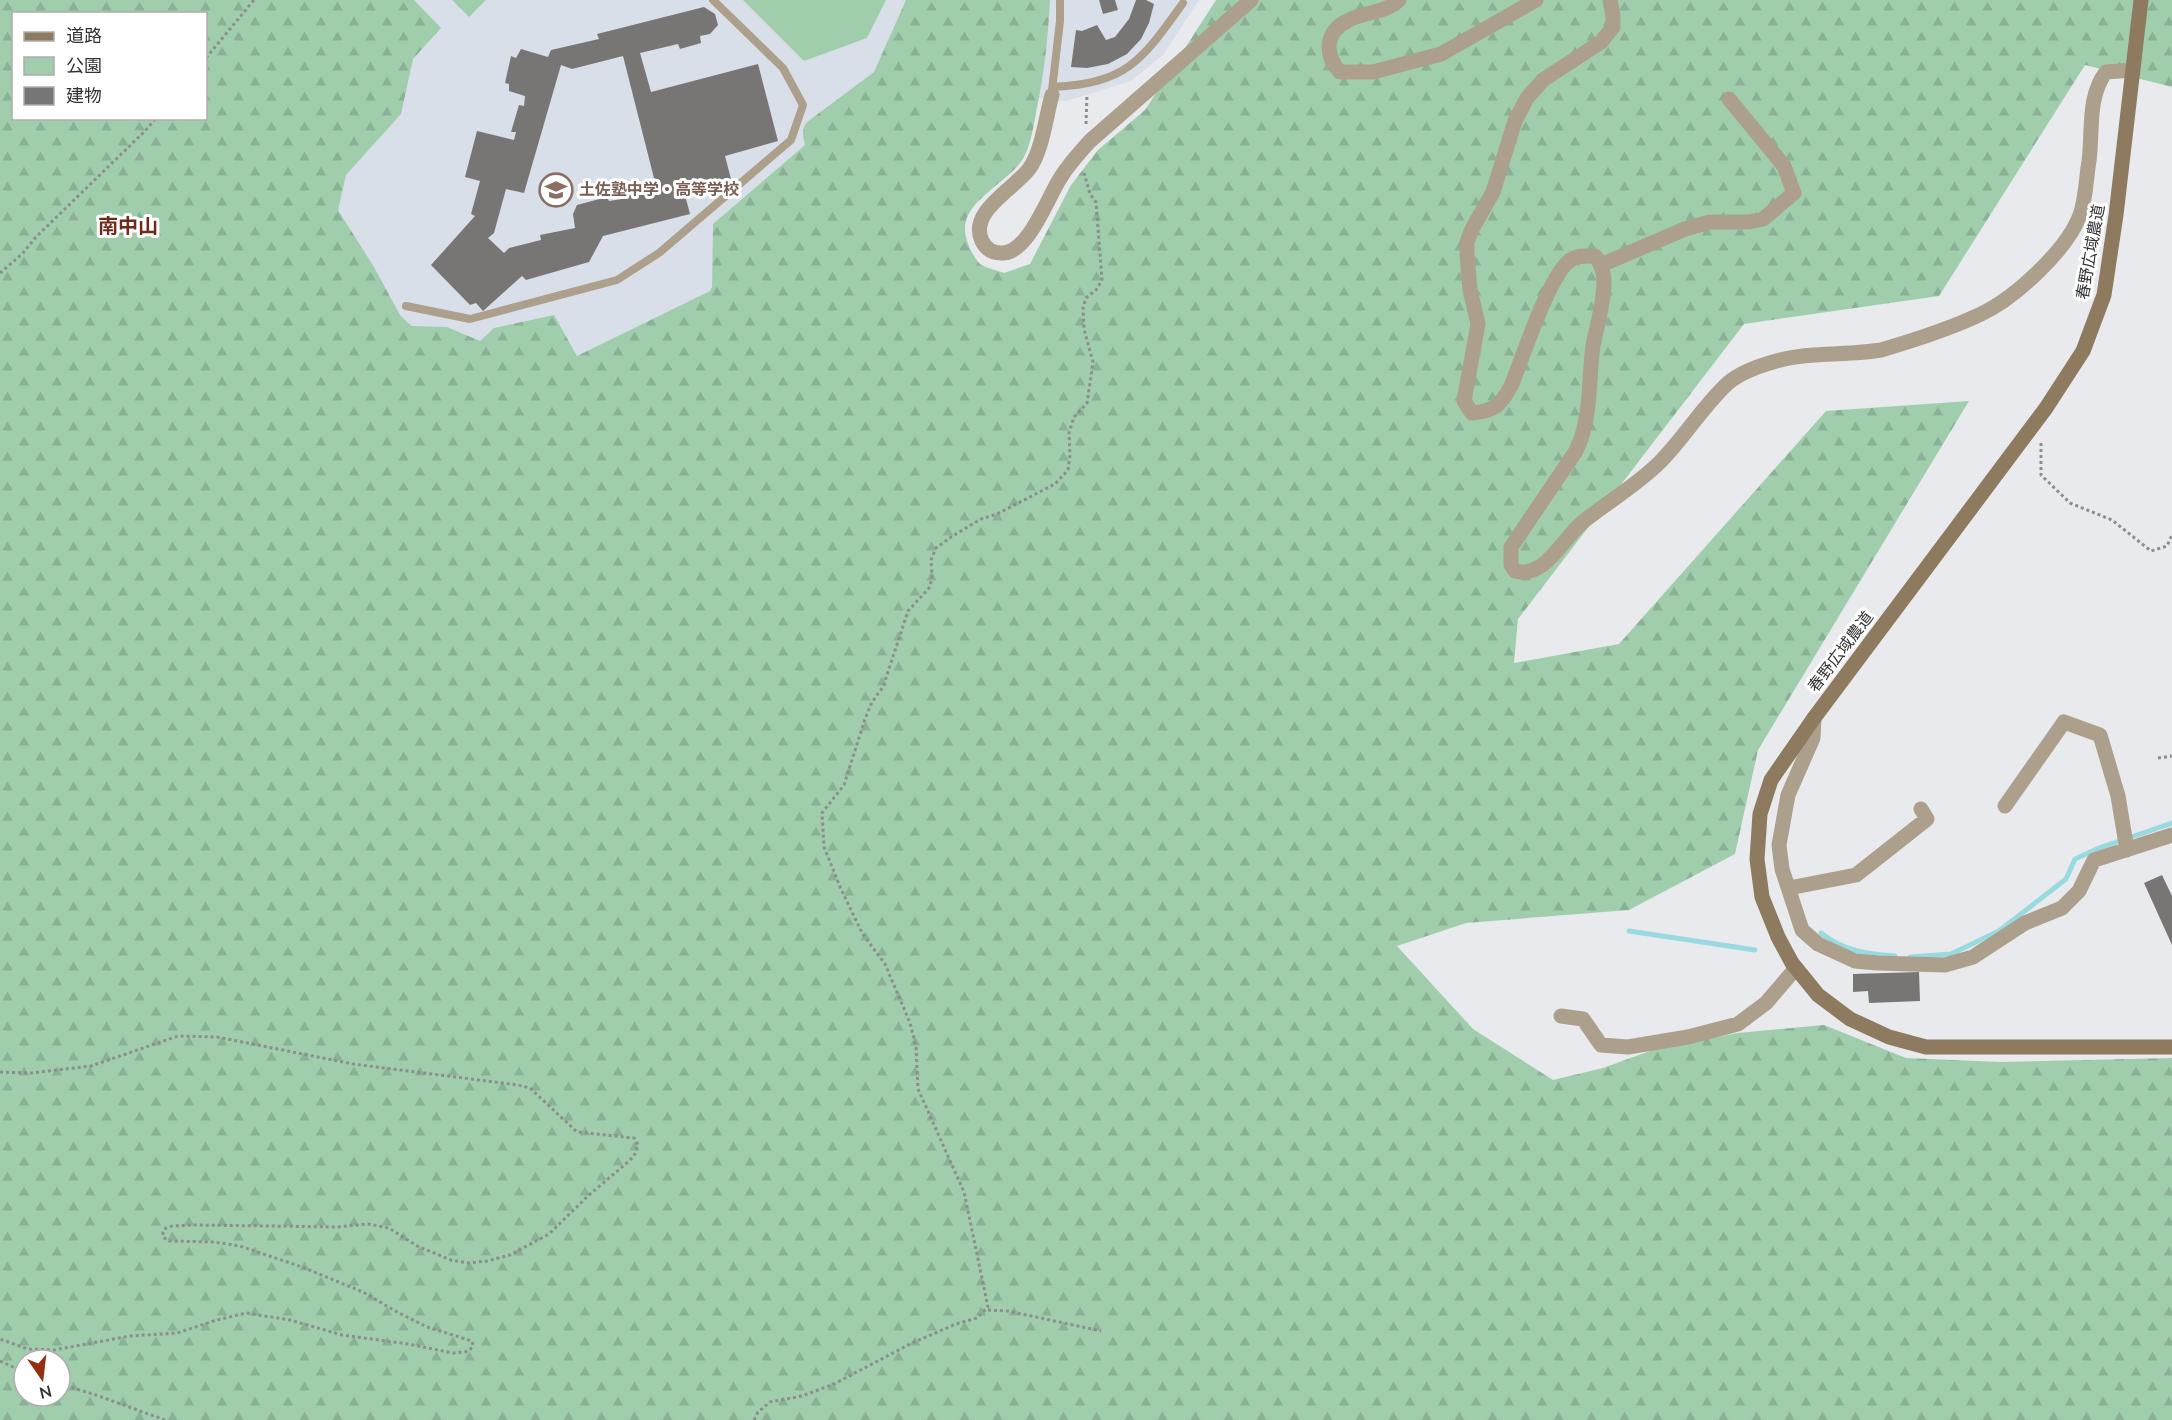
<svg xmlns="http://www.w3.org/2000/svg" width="2172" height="1420" viewBox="0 0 2172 1420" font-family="'Nunito Sans','Noto Sans JP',sans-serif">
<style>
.built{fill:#d9dfe8}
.forest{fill:url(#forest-firs);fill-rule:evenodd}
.park{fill:#a0cead}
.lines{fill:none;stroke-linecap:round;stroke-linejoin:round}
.stream{stroke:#98dae0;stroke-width:5}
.building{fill:#787674;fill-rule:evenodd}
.path{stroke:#8c8d8f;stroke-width:3;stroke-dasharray:3 3;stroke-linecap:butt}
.lane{stroke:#ac9f8c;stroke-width:8}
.street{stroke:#ac9f8c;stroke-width:15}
.secondary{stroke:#8d7a5f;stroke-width:15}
.labels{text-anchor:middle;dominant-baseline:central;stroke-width:6;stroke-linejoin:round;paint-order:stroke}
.education-label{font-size:16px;font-weight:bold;fill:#785e54;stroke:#fff;text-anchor:start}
.street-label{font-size:16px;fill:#323234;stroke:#fff}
.quarter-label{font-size:20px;font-weight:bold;fill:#6e2b19;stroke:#fff}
</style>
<defs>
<pattern id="forest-firs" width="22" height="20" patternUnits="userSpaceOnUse" patternTransform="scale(1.5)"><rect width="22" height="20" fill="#a0cead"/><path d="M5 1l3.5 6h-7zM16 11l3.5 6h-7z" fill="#8ab195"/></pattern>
</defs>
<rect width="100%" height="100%" fill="#e8eaed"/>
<path class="built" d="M407,0H1199L1163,55L1131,81L1066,101L882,83L728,303L578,375L483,349L403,331L332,212Z"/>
<path class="forest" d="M0,0H414L441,28L413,59L401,114L346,175L338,210L374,267L400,315L407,322L412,326L447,327L480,341L494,328L554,315L577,356L710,291L712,287L713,224L805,145C803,136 801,130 807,122L874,72L906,0H1050C1048,39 1044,75 1036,113C1033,128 1031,144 1024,157C1011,181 964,200 965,229C965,240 972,255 979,263C984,268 997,270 1004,273L1030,264L1071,185L1098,150L1145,110L1216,0H2172V87L2085,65L1939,296L1744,324L1518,619L1514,663L1619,644L1826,411L1969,401L1758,750L1735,854L1629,910L1466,923L1397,946L1473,1029L1553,1080L1603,1068L1661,1047L1738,1033L1824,1025L1906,1058L2000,1062L2172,1058V1420H0ZM14,14H206V118H14ZM24,1360H60V1396H24Z"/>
<path class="park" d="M452,0H486L469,17Z
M743,0H886L867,38L804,61Z"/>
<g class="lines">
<path class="stream" d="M1629,931L1755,950
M1821,933C1843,951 1867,954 1895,956
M1910,957L1951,954L1999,931L2066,879L2075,859L2099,848L2172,823"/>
</g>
<path class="building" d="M1099,0H1115L1118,10L1103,14Z
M1136,0H1146L1154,4L1149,23L1141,39L1127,54L1108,64L1087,68L1071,67L1076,30L1082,31L1097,25L1106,40L1115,37L1129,19Z
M704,7L715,14L718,25L710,34L700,36L701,43L680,49L678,44L640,53L651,92L758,64L778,141L725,156L732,183L685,195L690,214L603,236L589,262L526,280L522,276L483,311L476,303L470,305L431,265L475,216L471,214L480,181L465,177L477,131L514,140L516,132H511L519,105L524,106L525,96L509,91V84L505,83L511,56L516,58L521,49L548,57L551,50L599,39L597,34ZM623,56L656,186L621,194L622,199L609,201L607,197L577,205L573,214L575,228L540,235L541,240L509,248L504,253L488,238L494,233L506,189L524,193L561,65L572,69Z
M2162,875L2172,896V945L2144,883Z
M1919,972L1920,1001L1869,1003L1868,991L1853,992V974Z"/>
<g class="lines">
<path class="path" d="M206,58L254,0
M1086,124L1087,94
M0,273L22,254L36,237L145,131L156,118
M2041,443V475L2070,503L2112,520L2151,551L2167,546L2172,535
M2158,758L2172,756
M0,1072L31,1073L91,1066L178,1036L217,1037L353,1064L518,1085L530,1088L577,1132L634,1138L638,1145L634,1156L628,1162L589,1195L549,1234L510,1255L487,1261L468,1263L451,1260L417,1246L389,1228L368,1224L337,1227L196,1225L172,1226L166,1228L163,1232V1237L169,1241L214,1242L240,1246L302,1267L363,1292L397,1312L427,1327L472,1341L473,1345L470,1350L465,1352L453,1353L408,1344L342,1335L290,1320L246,1313L217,1320L177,1333L130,1336L54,1350L28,1349L0,1339
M988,1310L1008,1311L1101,1331
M0,1361L24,1372
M60,1384L96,1395L165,1420
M754,1420L758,1412L770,1402L802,1396L834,1384L910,1344L956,1324L977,1318L988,1307L964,1192L918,1089L916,1046L910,1023L885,964L862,933L841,889L824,847L822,813L844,785L865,719L872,702L883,687L908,611L930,587L932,576L931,560L936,548L951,537L981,519L997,514L1055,484L1068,470L1070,455L1069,433L1074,417L1087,403L1093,362L1084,329L1083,308L1086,298L1096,290L1102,280L1096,202L1090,194L1084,173"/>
<path class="lane" d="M1053,87C1128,83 1142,60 1183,3
M1052,90L1060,21V0
M406,306L470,319L617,280L659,253L791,140L803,105L783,68L713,0"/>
<path class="street" d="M1399,0C1385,14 1364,11 1347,21C1325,32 1324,55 1340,72H1373L1441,54L1536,0
M1610,0L1613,16V27L1601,42L1543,80L1527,98L1515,121L1493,192L1472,229L1467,242V254L1470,290L1478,324L1464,401L1472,413C1495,411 1500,406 1511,386C1522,360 1550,271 1572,259C1579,255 1586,256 1595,256C1601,264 1604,271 1604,281C1604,304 1597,324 1593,346C1588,382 1592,418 1576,451L1511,547V565L1515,571C1546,579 1563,537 1584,521C1609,501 1637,485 1660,462C1684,438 1703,406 1728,383C1740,373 1759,366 1773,362C1808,351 1846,356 1881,350C1915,340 1950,329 1981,314C2015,298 2067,250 2080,215C2086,199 2086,178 2089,161C2093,131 2087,97 2106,72L2133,70
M1052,95C1046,116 1042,152 1029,169C1014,189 968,212 982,241C986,249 993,253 1001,253C1028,255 1048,196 1061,177C1069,164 1079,153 1090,141L1251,0
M1601,265L1685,229L1710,222H1749L1763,219L1794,193L1784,166L1729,99
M1814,718L1813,738L1788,795L1779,845L1782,869L1802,930L1818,944L1855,961L1877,963L1945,965L1973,957L2025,923L2062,908L2079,891L2094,860L2172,835
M2005,806L2064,722L2100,735L2118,796L2127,850
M1789,888L1856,875L1927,819L1921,809
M1561,1016L1583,1019L1601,1045L1628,1047L1688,1037L1738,1024L1766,1003L1796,968"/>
<path class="secondary" d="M2141,0L2116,215L2104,295L2083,351L2046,408L1814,718L1771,780L1760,814L1757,859L1762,897L1778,937L1792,963L1818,995L1850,1019L1889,1037L1926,1047H2172"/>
</g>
<defs>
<symbol id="school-ring" viewBox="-11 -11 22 22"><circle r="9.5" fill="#fff" stroke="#8d6e63" stroke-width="1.5"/><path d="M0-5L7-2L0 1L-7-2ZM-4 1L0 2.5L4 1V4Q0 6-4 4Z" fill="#8d6e63"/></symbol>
</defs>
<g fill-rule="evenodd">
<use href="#school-ring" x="537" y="171" width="38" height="38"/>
</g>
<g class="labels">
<g class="education-label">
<text x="579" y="190">土佐塾中学・高等学校</text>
</g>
<g class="street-label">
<text transform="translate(2091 252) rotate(-80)">春野広域農道</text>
<text transform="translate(1841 652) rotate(-53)">春野広域農道</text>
</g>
<g class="quarter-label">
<text x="128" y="226">南中山</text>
</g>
</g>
<rect x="12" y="12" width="195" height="108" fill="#ffffff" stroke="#adadae" stroke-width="1.5"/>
<rect x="24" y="32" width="30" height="9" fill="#8d7a5f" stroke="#adadae" stroke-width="1.5"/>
<text x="66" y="42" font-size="18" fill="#323234">道路</text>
<rect x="24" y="57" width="30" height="18" fill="#a0cead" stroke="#adadae" stroke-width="1.5"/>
<text x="66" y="72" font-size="18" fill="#323234">公園</text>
<rect x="24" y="87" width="30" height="18" fill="#787674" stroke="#adadae" stroke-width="1.5"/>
<text x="66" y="102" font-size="18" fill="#323234">建物</text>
<g transform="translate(42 1378) rotate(166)"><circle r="28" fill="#ffffff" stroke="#adadae" stroke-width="1.5"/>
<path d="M0-4.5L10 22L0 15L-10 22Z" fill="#962f10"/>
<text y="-9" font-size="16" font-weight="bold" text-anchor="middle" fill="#323234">N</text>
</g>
</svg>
